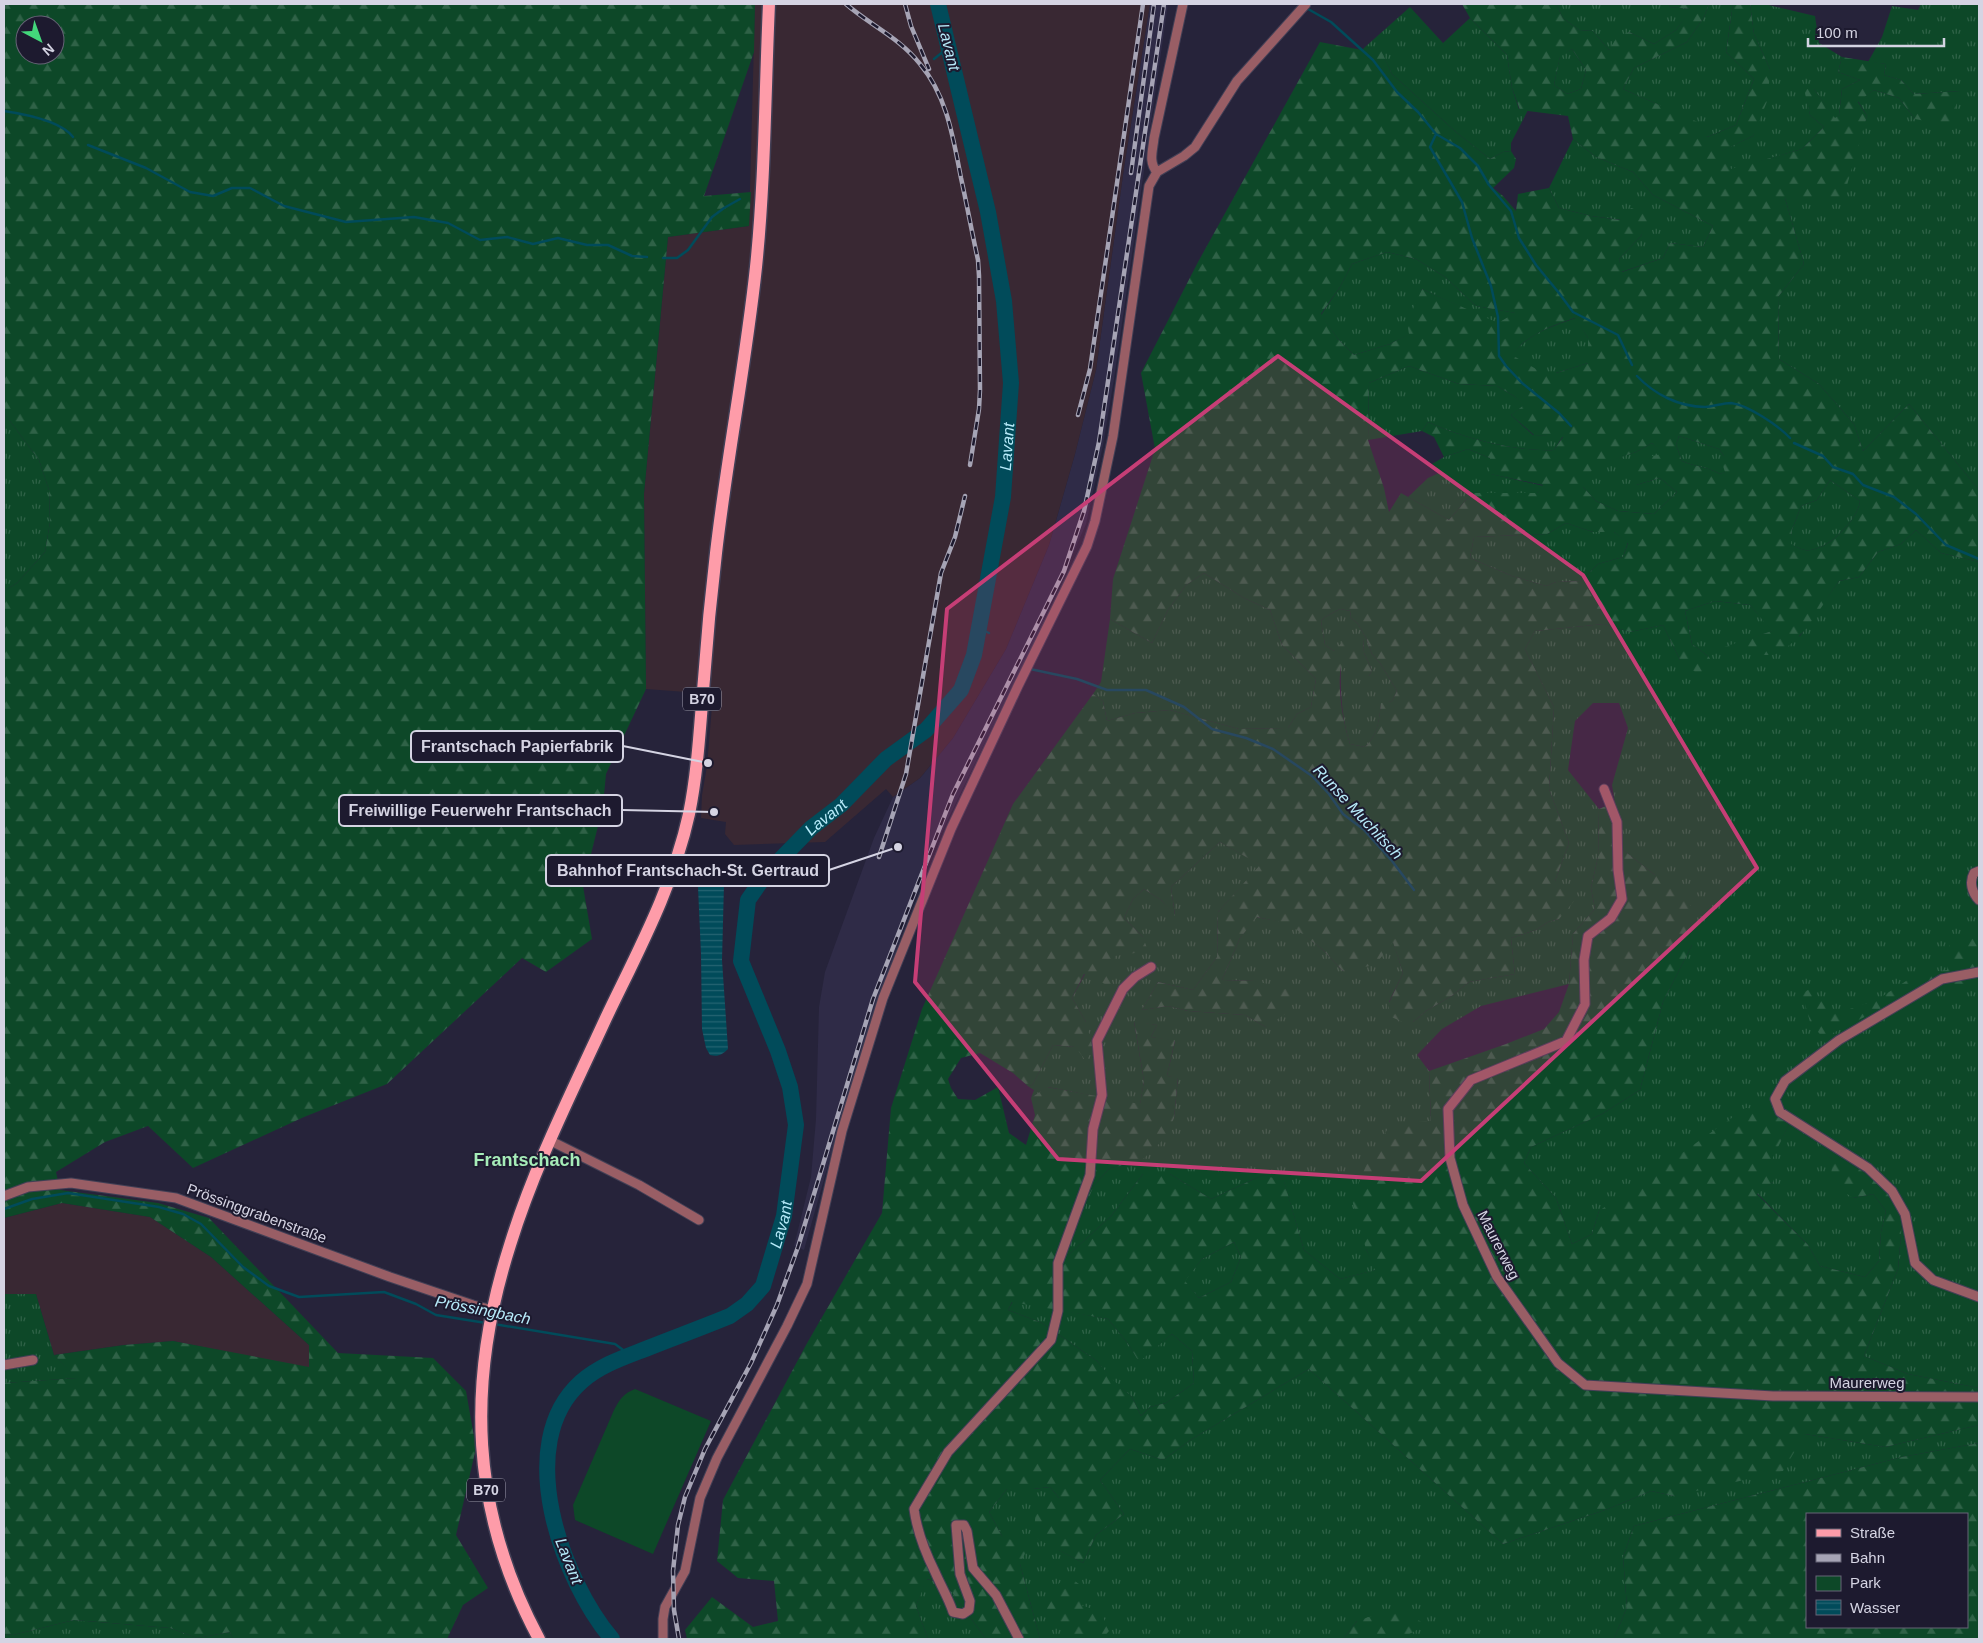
<svg xmlns="http://www.w3.org/2000/svg" width="1983" height="1643" viewBox="0 0 1983 1643" font-family="Helvetica,sans-serif">
<style>
.built{fill:#2f2b47}
.industrial{fill:#392833}
.grass{fill:url(#grass-tufts)}
.forest{fill:url(#forest-firs);fill-rule:evenodd}
.park{fill:#0d4828}
.water{fill:url(#water-rules)}
.lines{fill:none;stroke-linecap:round;stroke-linejoin:round}
.stream{stroke:#014b5a;stroke-width:2.5}
.river{stroke:#014b5a;stroke-width:16}
.minor-casing{stroke:#423f55;stroke-width:11}
.primary-casing{stroke:#423f55;stroke-width:15}
.minor{stroke:#995e65;stroke-width:9}
.primary{stroke:#fe9ca9;stroke-width:12}
.rail-casing{stroke:#a6a4b5;stroke-width:4.5}
.rail{stroke:#1d1a2f;stroke-width:2.5;stroke-dasharray:8;stroke-linecap:butt}
.marked{fill:#c63e76;fill-opacity:0.2;stroke:#c63e76;stroke-width:4;stroke-linejoin:round}
.labels{text-anchor:middle;dominant-baseline:central;stroke-width:4;stroke-linejoin:round;paint-order:stroke}
.shield{fill:#1d1a2f;stroke:#9e9cad;stroke-width:1}
.shield-label{font-size:14px;font-weight:bold;fill:#d5d4e3}
.street-label{font-size:15px;fill:#d5d4e3;stroke:#1d1a2f}
.water-label{font-size:16px;font-style:italic;fill:#b7ebfa;stroke:#1d1a2f}
.quarter-label{font-size:18px;font-weight:bold;fill:#a6ecb8;stroke:#1d1a2f}
.leader{fill:none;stroke:#d5d4e3;stroke-width:2}
.callout-dot{fill:#d5d4e3;stroke:#1d1a2f;stroke-width:2}
.callout{fill:#1d1a2f;stroke:#d5d4e3;stroke-width:2}
.callout-label{font-size:16px;text-anchor:middle;font-weight:bold;fill:#d5d4e3}
</style>
<defs>
<pattern id="grass-tufts" width="24" height="20" patternUnits="userSpaceOnUse" patternTransform="scale(1.25)"><rect width="24" height="20" fill="#0d4828"/><path d="M3 7l-1-3M5 7V3M7 7l1-3M15 17l-1-3M17 17v-4M19 17l1-3" fill="none" stroke="#2f6247"/></pattern>
<pattern id="forest-firs" width="22" height="20" patternUnits="userSpaceOnUse" patternTransform="scale(1.25)"><rect width="22" height="20" fill="#0d4828"/><path d="M5 1l3.5 6h-7zM16 11l3.5 6h-7z" fill="#2f6247"/></pattern>
<pattern id="water-rules" width="6" height="5" patternUnits="userSpaceOnUse" patternTransform="scale(1.25)"><rect width="6" height="5" fill="#014b5a"/><path d="M0 2.5h6" fill="none" stroke="#256472"/></pattern>
</defs>
<rect width="100%" height="100%" fill="#26233a"/>
<path class="built" d="M1150,4H1168L1114,379L1103,445L1086,524L1038,633L924,869L875,1011L841,1119L804,1250L794,1246L811,1177L816,1119L819,1007L825,972L874,838L893,797L920,778L953,738L1006,649L1049,545L1075,454L1096,370L1124,168Z"/>
<path class="industrial" d="M755,4H1150L1124,168L1096,370L1075,454L1049,545L1006,649L953,738L920,778L893,797L886,789L825,842L734,845L725,834L726,822L701,818L702,795L707,766L713,694L646,689L644,494L668,237L749,226Z
M62,1203L150,1217L211,1257L309,1345V1368L173,1341L124,1345L54,1355L36,1294H4V1218Z"/>
<path class="grass" d="M1556,4H1670L1669,7L1692,9L1676,30L1654,44L1629,32L1609,50L1593,31L1579,30L1563,18Z
M1709,4H1733L1726,52L1754,79L1736,125L1707,137L1659,105L1623,89L1634,68L1687,42L1704,17Z
M1750,4H1764L1815,16L1819,43L1842,57L1838,72L1860,80L1842,89L1839,115L1835,119L1814,89H1805L1810,115L1824,127L1802,149L1731,170L1721,151L1753,136L1770,69L1754,34Z
M1921,4H1979V490L1909,404L1863,451L1854,424L1819,384L1779,359L1778,297L1804,264L1785,198L1862,130L1867,116L1858,101L1874,90L1899,98L1915,119L1960,91L1914,94L1901,80L1884,75L1886,64L1868,62L1882,37L1892,6L1918,10Z
M1410,7L1443,43L1470,18L1507,55L1512,88L1519,109L1528,110L1511,143V151L1503,152L1490,159L1456,132L1392,74L1381,51L1365,47Z
M1572,49L1586,70L1581,89L1567,94L1554,85L1560,56Z
M1573,139L1596,157L1633,172L1653,195L1713,226L1703,247L1670,243L1663,258L1621,272L1619,259L1641,236L1645,223L1591,216L1559,208L1549,188Z
M1387,252L1416,259L1445,277L1476,306L1516,313L1498,324L1422,289L1410,334L1390,344L1354,355L1338,339L1321,315L1340,287L1352,264Z
M1576,318L1588,338V363L1556,373H1542L1511,355C1532,332 1547,328 1576,318Z
M1409,366L1459,384L1497,386L1514,396L1525,405L1511,415L1533,435L1563,436L1554,450C1516,452 1463,438 1428,422L1422,431L1368,440L1369,383Z
M4,413L39,460L49,490L50,522L45,552L17,583L4,591Z
M1679,436L1719,449L1724,456L1726,472L1720,474C1706,466 1696,467 1682,461L1676,445Z
M1652,443L1662,454L1636,485L1660,478L1677,492L1654,514L1618,511L1596,501L1583,487V477L1601,463L1636,452Z
M1468,449L1490,458L1491,474L1544,486L1537,493H1472L1449,520L1408,497L1428,478L1441,472L1432,464L1444,457Z
M1830,480L1860,501C1858,520 1826,553 1805,550C1800,549 1795,546 1790,544L1792,530L1801,506L1817,500Z
M1566,523L1593,532H1614L1628,542L1623,557L1598,564L1581,581L1556,582L1546,586L1512,576L1470,558L1474,537L1547,534Z
M1916,530L1941,553L1979,562V1388L1908,1374L1864,1356L1898,1269L1904,1199L1821,1144L1822,1150L1832,1159L1853,1198L1873,1194L1886,1211L1881,1232L1879,1261L1865,1277L1820,1266L1808,1245L1757,1193L1773,1182L1772,1157L1790,1123L1599,1211L1592,1234L1572,1244L1556,1198L1524,1163L1531,1147L1602,1114L1640,1090L1663,1002L1692,945L1655,875L1623,850L1612,785L1628,728L1619,703H1593L1575,721L1568,770L1599,809L1598,857L1591,888L1595,909L1573,934L1569,984L1481,1006L1442,1029L1417,1055L1429,1071L1431,1121L1366,1249L1376,1270L1340,1279L1304,1250L1284,1182L1263,1175L1211,1199L1170,1174H1143L1111,1216L1063,1260L1094,1185L1110,1168L1140,1162L1174,1118L1178,1078L1167,1076L1175,1041L1151,1037L1157,1025L1134,1022L1144,1081L1140,1105L1048,1087L1031,1098L1034,1090L1029,1087L1033,1084L1053,1045L1075,1047L1086,1022L1072,998L1085,974L1143,937L1124,918L1133,899L1144,889L1161,900L1175,915L1171,887L1220,842L1261,865L1218,912L1217,957L1193,990L1158,982L1142,1010L1168,1006L1188,1011L1245,1015L1266,1027L1255,981L1222,980L1240,938L1256,917L1289,923L1322,949L1343,971L1393,941L1403,973L1389,1002L1413,1022L1426,1011L1453,995L1469,982L1515,974L1511,938L1536,930L1548,922L1559,919L1555,881L1569,843L1549,789L1554,707L1525,649L1535,631L1604,624L1630,632L1663,625L1680,660L1709,657L1692,644L1685,611L1715,601L1750,605L1773,631L1726,647L1800,636L1839,581L1859,577L1878,552L1901,544Z
M1204,573L1244,598L1270,610L1282,645L1316,679L1311,707L1297,714L1288,728L1239,729L1170,710L1135,713L1107,721L1103,701L1093,694L1101,682L1110,619L1152,643L1168,610L1186,585Z
M1340,609L1351,611L1350,617L1358,624L1366,638L1372,654L1380,663L1397,691L1392,701L1381,704C1379,721 1378,735 1365,747L1350,744C1342,719 1340,692 1341,665L1369,676L1372,670L1364,653L1363,639L1334,651L1325,645L1321,621L1325,617Z
M1234,1242L1241,1257L1231,1282L1199,1298L1184,1281L1202,1259Z
M4,1294H36L54,1355L78,1378L4,1383Z
M1013,1301L1108,1319L1129,1345L1139,1361L1172,1334L1192,1351L1194,1383L1166,1403L1150,1407L1141,1416L1132,1397L1112,1380L1097,1361L1042,1323L1008,1310Z
M1309,1369L1503,1544L1608,1509L1651,1491L1674,1496L1805,1434L1885,1447L1979,1425V1443L1902,1457L1634,1526L1623,1557L1627,1607L1614,1639H1400V1638L1357,1621L1343,1639H1040L1020,1564L1002,1536L989,1512L1007,1489H1033L1050,1487L1059,1498V1550L1083,1563L1096,1535L1124,1514L1100,1480L1130,1449L1163,1460L1192,1439Z
M926,1579L946,1584L986,1639H928L916,1606Z
M74,1620L170,1628L197,1638L230,1632L233,1639H4V1634L13,1635Z"/>
<path class="forest" d="M4,4H755L754,52L704,196L751,192L749,226L668,237L644,494L646,689L606,774L603,806L583,886L592,939L546,972L522,958L387,1084L304,1117L193,1168L148,1126L105,1142L56,1172L60,1190L158,1203L209,1218L338,1353L433,1358L466,1391L476,1448L456,1535L488,1588L463,1605L447,1639H233L230,1632L197,1638L170,1628L74,1620L13,1635L4,1634V1383L77,1378L54,1355L124,1345L173,1341L309,1367V1345L211,1257L150,1217L62,1203L4,1218V591L17,583L45,552L50,522L49,490L39,460L4,413ZM25,25H55V55H25Z
M1462,4H1556L1563,18L1579,30L1593,31L1609,50L1617,37L1629,32L1654,44L1676,30L1691,9L1669,7L1670,4H1709L1704,17L1687,42L1634,68L1623,89L1700,123L1707,137L1736,125L1754,79L1726,52L1733,4H1750L1754,34L1770,69L1768,99L1753,136L1722,151L1731,169L1802,149L1824,127L1810,115L1804,89H1814L1835,118L1839,115L1842,89L1860,80L1838,72L1842,57L1886,64L1884,75L1901,80L1914,94L1960,91L1951,126L1915,119L1899,98L1874,90L1858,102L1867,116L1843,199L1785,198L1804,264L1778,297L1779,359L1819,384L1854,424L1863,451L1909,404L1979,490V562L1941,553L1916,530L1901,544L1878,552L1859,577L1839,581C1821,606 1804,641 1775,654C1765,658 1735,650 1724,647L1772,631L1750,605L1715,601L1685,611L1692,644L1709,657L1715,668L1700,676L1680,660L1663,625L1630,632L1604,624L1535,631L1525,649L1554,707L1549,789L1569,843L1555,881L1575,900L1559,919L1548,922L1536,930L1511,938L1515,974L1469,982L1453,995L1426,1011L1413,1022H1403L1389,1016V1003L1403,973L1393,942L1375,965L1343,971L1322,949L1289,924L1257,917L1240,938L1222,980L1255,981L1290,990L1291,1010L1266,1027L1245,1015L1188,1011L1168,1006L1142,1010L1158,982L1193,990L1217,957L1218,912L1260,865L1220,842L1171,887L1175,916L1161,900L1144,889L1133,899L1124,918L1143,937L1148,951L1115,956L1111,987L1084,974L1072,998L1086,1022L1093,1049L1086,1061L1075,1047L1053,1045L1033,1084L1029,1087L1013,1073L980,1053L961,1058L948,1079L951,1088L958,1099L975,1100L998,1087L1009,1133L1026,1145L1035,1115L1031,1098L1047,1087L1140,1104L1144,1081L1134,1021L1157,1025L1151,1037L1175,1040L1167,1076L1178,1077L1174,1118L1166,1137L1140,1162L1110,1168L1094,1185L1064,1259L1111,1216L1143,1174H1170L1211,1199L1263,1175L1284,1181L1304,1250L1340,1279L1375,1270L1366,1249L1352,1200L1369,1158L1391,1124L1431,1121L1429,1071L1506,1044L1544,1029L1559,1012L1569,984L1573,934L1595,909L1591,888L1598,857L1599,809L1615,802L1623,850L1655,875L1671,874L1692,908V945L1663,1002L1640,1090L1602,1114L1531,1147L1524,1163L1556,1198L1572,1244L1592,1234L1599,1211L1746,1108L1773,1111L1790,1123L1773,1157V1182L1757,1194L1808,1245L1820,1266L1865,1277L1879,1261L1881,1232L1886,1211L1873,1194L1853,1198L1831,1183L1832,1159L1821,1150V1144L1904,1199L1898,1269L1864,1356L1908,1374L1979,1388V1425L1885,1447L1805,1434L1783,1471L1674,1496L1651,1491L1608,1509L1503,1544L1309,1369L1192,1439L1163,1460L1130,1449L1100,1480L1124,1514L1096,1535L1083,1563L1034,1537L1036,1503L1059,1498L1050,1487L1033,1489H1007L989,1512L1002,1536L1028,1547L1020,1564L1040,1639H986L946,1584L927,1579L916,1606L928,1639H687L685,1630L712,1597L753,1627L778,1621L774,1581L738,1578L717,1561L723,1500L806,1345L882,1213L891,1108L922,1009L1013,804L1093,694L1103,701L1107,721L1135,713L1170,710L1239,729L1288,728L1297,714L1311,707L1316,679L1282,645L1270,610L1244,598L1204,573L1186,585L1168,610L1152,643L1110,619L1113,579L1155,449L1141,373L1198,262L1320,42L1362,50L1365,47L1381,50L1392,74L1456,132L1490,159L1503,152L1511,151L1516,159L1514,168L1493,188L1503,196L1516,211L1518,194L1549,188L1559,208L1591,216L1620,220L1631,208L1653,209L1641,236L1619,259L1622,272L1663,258L1670,243L1703,247L1713,226L1653,195L1633,172L1596,157L1573,139L1568,116L1520,110L1512,88L1507,55L1470,18ZM1572,49L1586,70L1581,89L1567,94L1554,85L1560,57ZM1387,252L1416,259L1445,277L1476,306L1515,313L1498,323L1422,289L1407,322L1409,334L1390,344L1354,355L1338,339L1321,314L1340,287L1352,264ZM1575,318L1588,338V363L1556,373H1543L1512,355C1528,334 1551,326 1575,318ZM1409,366L1459,384L1497,386L1514,396L1524,405L1511,415L1534,435L1563,437L1554,450C1516,452 1463,438 1428,422L1422,431L1434,437L1444,457L1468,449L1490,458V474L1543,485L1537,493H1472L1449,520L1401,493L1389,512L1384,488L1368,440L1369,383ZM1679,436L1719,449L1724,456L1722,463L1725,472L1720,474C1706,466 1696,467 1682,461L1676,445ZM1652,443L1661,454L1636,460L1631,476L1636,485L1660,478L1677,492L1654,514L1618,511L1596,501L1583,487L1584,477L1601,464L1636,452ZM1830,480L1860,501C1858,520 1826,553 1805,550C1800,549 1795,546 1791,544L1792,530L1801,506L1817,500ZM1566,523L1593,532H1614L1628,543L1623,557L1598,564L1581,581L1556,582L1546,586L1512,576L1470,558L1474,537L1547,534ZM1340,609L1351,611L1350,617L1358,624L1366,638L1372,654L1380,663L1397,691L1392,701L1381,703C1379,720 1378,735 1365,747L1350,744C1343,722 1337,688 1341,666L1357,675L1369,676L1372,670L1364,653L1363,639L1348,636L1334,651L1325,645L1321,621L1325,617ZM1234,1242L1241,1257L1231,1282L1199,1298L1185,1281L1202,1259ZM1012,1302L1108,1319L1129,1345L1139,1362L1172,1334L1192,1351L1194,1383L1166,1403L1150,1407L1141,1416L1132,1397L1113,1380L1097,1361L1042,1323L1008,1310Z
M1976,934L1979,954V989L1952,987L1890,1004L1823,1038L1810,1022L1802,993L1810,989L1837,1013L1875,1001L1917,974L1947,970L1950,935Z
M1979,1443V1639H1614L1627,1607L1623,1557L1634,1526L1902,1457ZM1807,1514H1967V1627H1807Z
M1066,1575L1079,1584L1081,1605L1101,1612L1109,1631L1102,1639H1089L1066,1633L1045,1606C1050,1594 1058,1585 1066,1575Z
M1398,1607L1426,1625L1400,1639H1343L1357,1621Z"/>
<path class="park" d="M635,1389L711,1421L653,1554L575,1520L573,1505L614,1410C619,1400 624,1393 635,1389Z"/>
<path class="water" d="M705,871H714L724,884L722,960L728,1049C722,1055 718,1057 710,1055L706,1048L702,1029L701,954L698,887Z"/>
<g class="lines">
<path class="stream" d="M1308,9L1331,22L1373,60L1397,92L1418,112L1436,134L1460,148L1478,166L1489,185L1511,211L1519,238L1536,265L1559,293L1573,312L1618,335L1632,365
M934,59L949,47
M4,111C24,114 61,121 73,137
M1436,134L1430,147L1462,202L1472,238L1491,286L1498,317L1499,356L1506,366L1522,383L1559,413L1571,426
M88,145L146,168L190,192L213,196L232,188H250L284,206L346,222L414,217L448,223L480,240L507,237L533,244L558,238L587,245H608L632,256L647,257
M663,258H677L688,250L712,217L724,208L740,199
M1637,376C1654,394 1679,407 1705,407C1713,407 1722,403 1731,403C1748,405 1779,426 1790,438
M1794,443L1823,456L1833,467L1853,474L1863,485L1894,497L1916,514L1946,545L1979,559
M979,628L989,633
M1030,669L1077,679L1107,690H1146L1184,707L1212,729L1246,738L1273,749L1312,776L1329,794L1343,814L1363,829L1392,861L1414,890
M4,1209L32,1199L68,1193L159,1207L183,1214L201,1224L243,1267L269,1286L299,1297L384,1292L416,1304L436,1315L486,1323
M494,1324L615,1344L630,1355"/>
<path class="river" id="s1" d="M612,1639C562,1580 512,1444 581,1382C600,1365 625,1357 648,1348C676,1337 703,1327 730,1316L747,1304L763,1286L784,1216L796,1125L790,1087L778,1051L741,961L748,900L766,874L811,828L841,805L886,759L926,730L961,690L974,655L1003,497L1011,383L1004,301L988,212L938,4"/>
<defs>
<path id="minor" d="M1157,172C1148,162 1153,150 1154,138L1183,4
M1604,789L1617,822L1618,870L1622,899L1611,918L1588,936L1584,960L1585,1004L1566,1041L1471,1080L1448,1109L1450,1158L1463,1205L1497,1277L1558,1363L1585,1385L1773,1396L1979,1397
M1979,871L1974,873C1969,882 1972,893 1979,900
M1979,972L1942,979L1839,1040L1785,1081L1775,1099L1780,1112L1868,1168L1892,1191L1905,1214L1915,1263L1933,1280L1979,1297
M551,1141L639,1185L699,1220
M4,1196L28,1187L71,1183L176,1198L390,1277L473,1305L493,1310
M4,1365L33,1360
M663,1639V1619L665,1607L685,1571L700,1498L717,1458L787,1326L807,1284L842,1131L883,998L951,829L1018,686L1087,546L1095,521L1113,436L1149,186L1157,172L1184,156L1195,147L1237,81L1306,4
M1019,1639L996,1595L973,1568L967,1531L964,1525H956L960,1574L970,1601L969,1610L963,1614L953,1612C948,1597 941,1586 935,1572C925,1552 917,1531 914,1509L948,1452L1051,1340L1058,1311V1263L1090,1175L1093,1129L1102,1095L1097,1041L1123,989L1135,977L1151,967"/>
<path id="primary" d="M539,1639C470,1510 466,1383 510,1245C534,1167 572,1092 606,1018C638,951 673,887 689,814C698,770 700,724 704,679C707,637 711,595 716,553C727,457 746,362 756,267C765,180 765,91 769,4"/>
</defs>
<use href="#minor" class="minor-casing"/>
<use href="#primary" class="primary-casing"/>
<use href="#minor" class="minor"/>
<use href="#primary" class="primary"/>
<defs>
<path id="rail" d="M846,4C870,25 900,38 920,64C947,96 953,137 961,178C967,205 972,233 978,260L979,276L980,390L979,409L970,465
M905,4L911,26L929,69
M1131,173L1154,4
M1078,415L1090,369L1143,4
M879,857L906,774L941,573L955,537L965,496
M679,1639L674,1610L673,1571L678,1525L685,1497L705,1449L751,1363L777,1305L798,1247L873,999L953,794L1064,571L1084,511L1099,442L1164,4"/>
</defs>
<use href="#rail" class="rail-casing"/>
<use href="#rail" class="rail"/>
</g>
<path class="marked" d="M1278,356L1583,575L1757,868L1421,1181L1058,1159L915,982L947,609Z"/>
<g class="labels">
<g class="shield">
<rect x="683" y="687.5" width="38" height="23" rx="4"/>
<rect x="467" y="1478.5" width="38" height="23" rx="4"/>
</g>
<g class="shield-label">
<text x="702" y="699">B70</text>
<text x="486" y="1490">B70</text>
</g>
<g class="street-label">
<text transform="translate(257 1213) rotate(20)">Prössinggrabenstraße</text>
<text transform="translate(1499 1245) rotate(63)">Maurerweg</text>
<text x="1867" y="1382">Maurerweg</text>
</g>
<g class="water-label">
<text transform="translate(949 47) rotate(76)">Lavant</text>
<text stroke="none"><textPath href="#s1" startOffset="1439">Lavant</textPath></text>
<text transform="translate(1358 812) rotate(47)">Runse Muchitsch</text>
<text stroke="none"><textPath href="#s1" startOffset="1004">Lavant</textPath></text>
<text stroke="none"><textPath href="#s1" startOffset="554">Lavant</textPath></text>
<text transform="translate(483 1310) rotate(11)">Prössingbach</text>
<text transform="translate(569 1561) rotate(68)">Lavant</text>
</g>
<g class="quarter-label">
<text x="527" y="1160">Frantschach</text>
</g>
</g>
<path class="leader" d="M708 763L623 746M714 812L622 810M898 847L829 870"/>
<g class="callout-dot">
<circle cx="708" cy="763" r="5"/>
<circle cx="714" cy="812" r="5"/>
<circle cx="898" cy="847" r="5"/>
</g>
<g class="callout">
<rect x="411" y="731" width="212" height="31" rx="5"/>
<rect x="339" y="795" width="283" height="31" rx="5"/>
<rect x="546" y="855" width="283" height="31" rx="5"/>
</g>
<g class="callout-label">
<text x="517" y="752">Frantschach Papierfabrik</text>
<text x="480" y="816">Freiwillige Feuerwehr Frantschach</text>
<text x="688" y="876">Bahnhof Frantschach-St. Gertraud</text>
</g>
<rect width="1983" height="1643" fill="none" stroke="#d5d4e3" stroke-width="10"/>
<rect x="1806" y="1513" width="162" height="115" fill="#1d1a2f" stroke="#676477"/>
<rect x="1816" y="1529" width="25" height="8" fill="#fe9ca9" stroke="#676477"/>
<text x="1850" y="1538" font-size="15" fill="#d5d4e3">Straße</text>
<rect x="1816" y="1554" width="25" height="8" fill="#a6a4b5" stroke="#676477"/>
<text x="1850" y="1563" font-size="15" fill="#d5d4e3">Bahn</text>
<rect x="1816" y="1576" width="25" height="15" fill="#0d4828" stroke="#676477"/>
<text x="1850" y="1588" font-size="15" fill="#d5d4e3">Park</text>
<rect x="1816" y="1600" width="25" height="15" fill="url(#water-rules)" stroke="#676477"/>
<text x="1850" y="1613" font-size="15" fill="#d5d4e3">Wasser</text>
<g transform="translate(40 40) rotate(139)"><circle r="24" fill="#1d1a2f" stroke="#676477"/>
<path d="M0-4L9 19L0 12L-9 19Z" fill="#43d77b"/>
<text y="-8" font-size="14" font-weight="bold" text-anchor="middle" fill="#d5d4e3">N</text>
</g>
<path d="M1808 38v8h136v-8" fill="none" stroke="#d5d4e3" stroke-width="2.5"/>
<text x="1816" y="38" font-size="15" fill="#d5d4e3" stroke="#1d1a2f" stroke-width="4" paint-order="stroke">100 m</text>
</svg>
